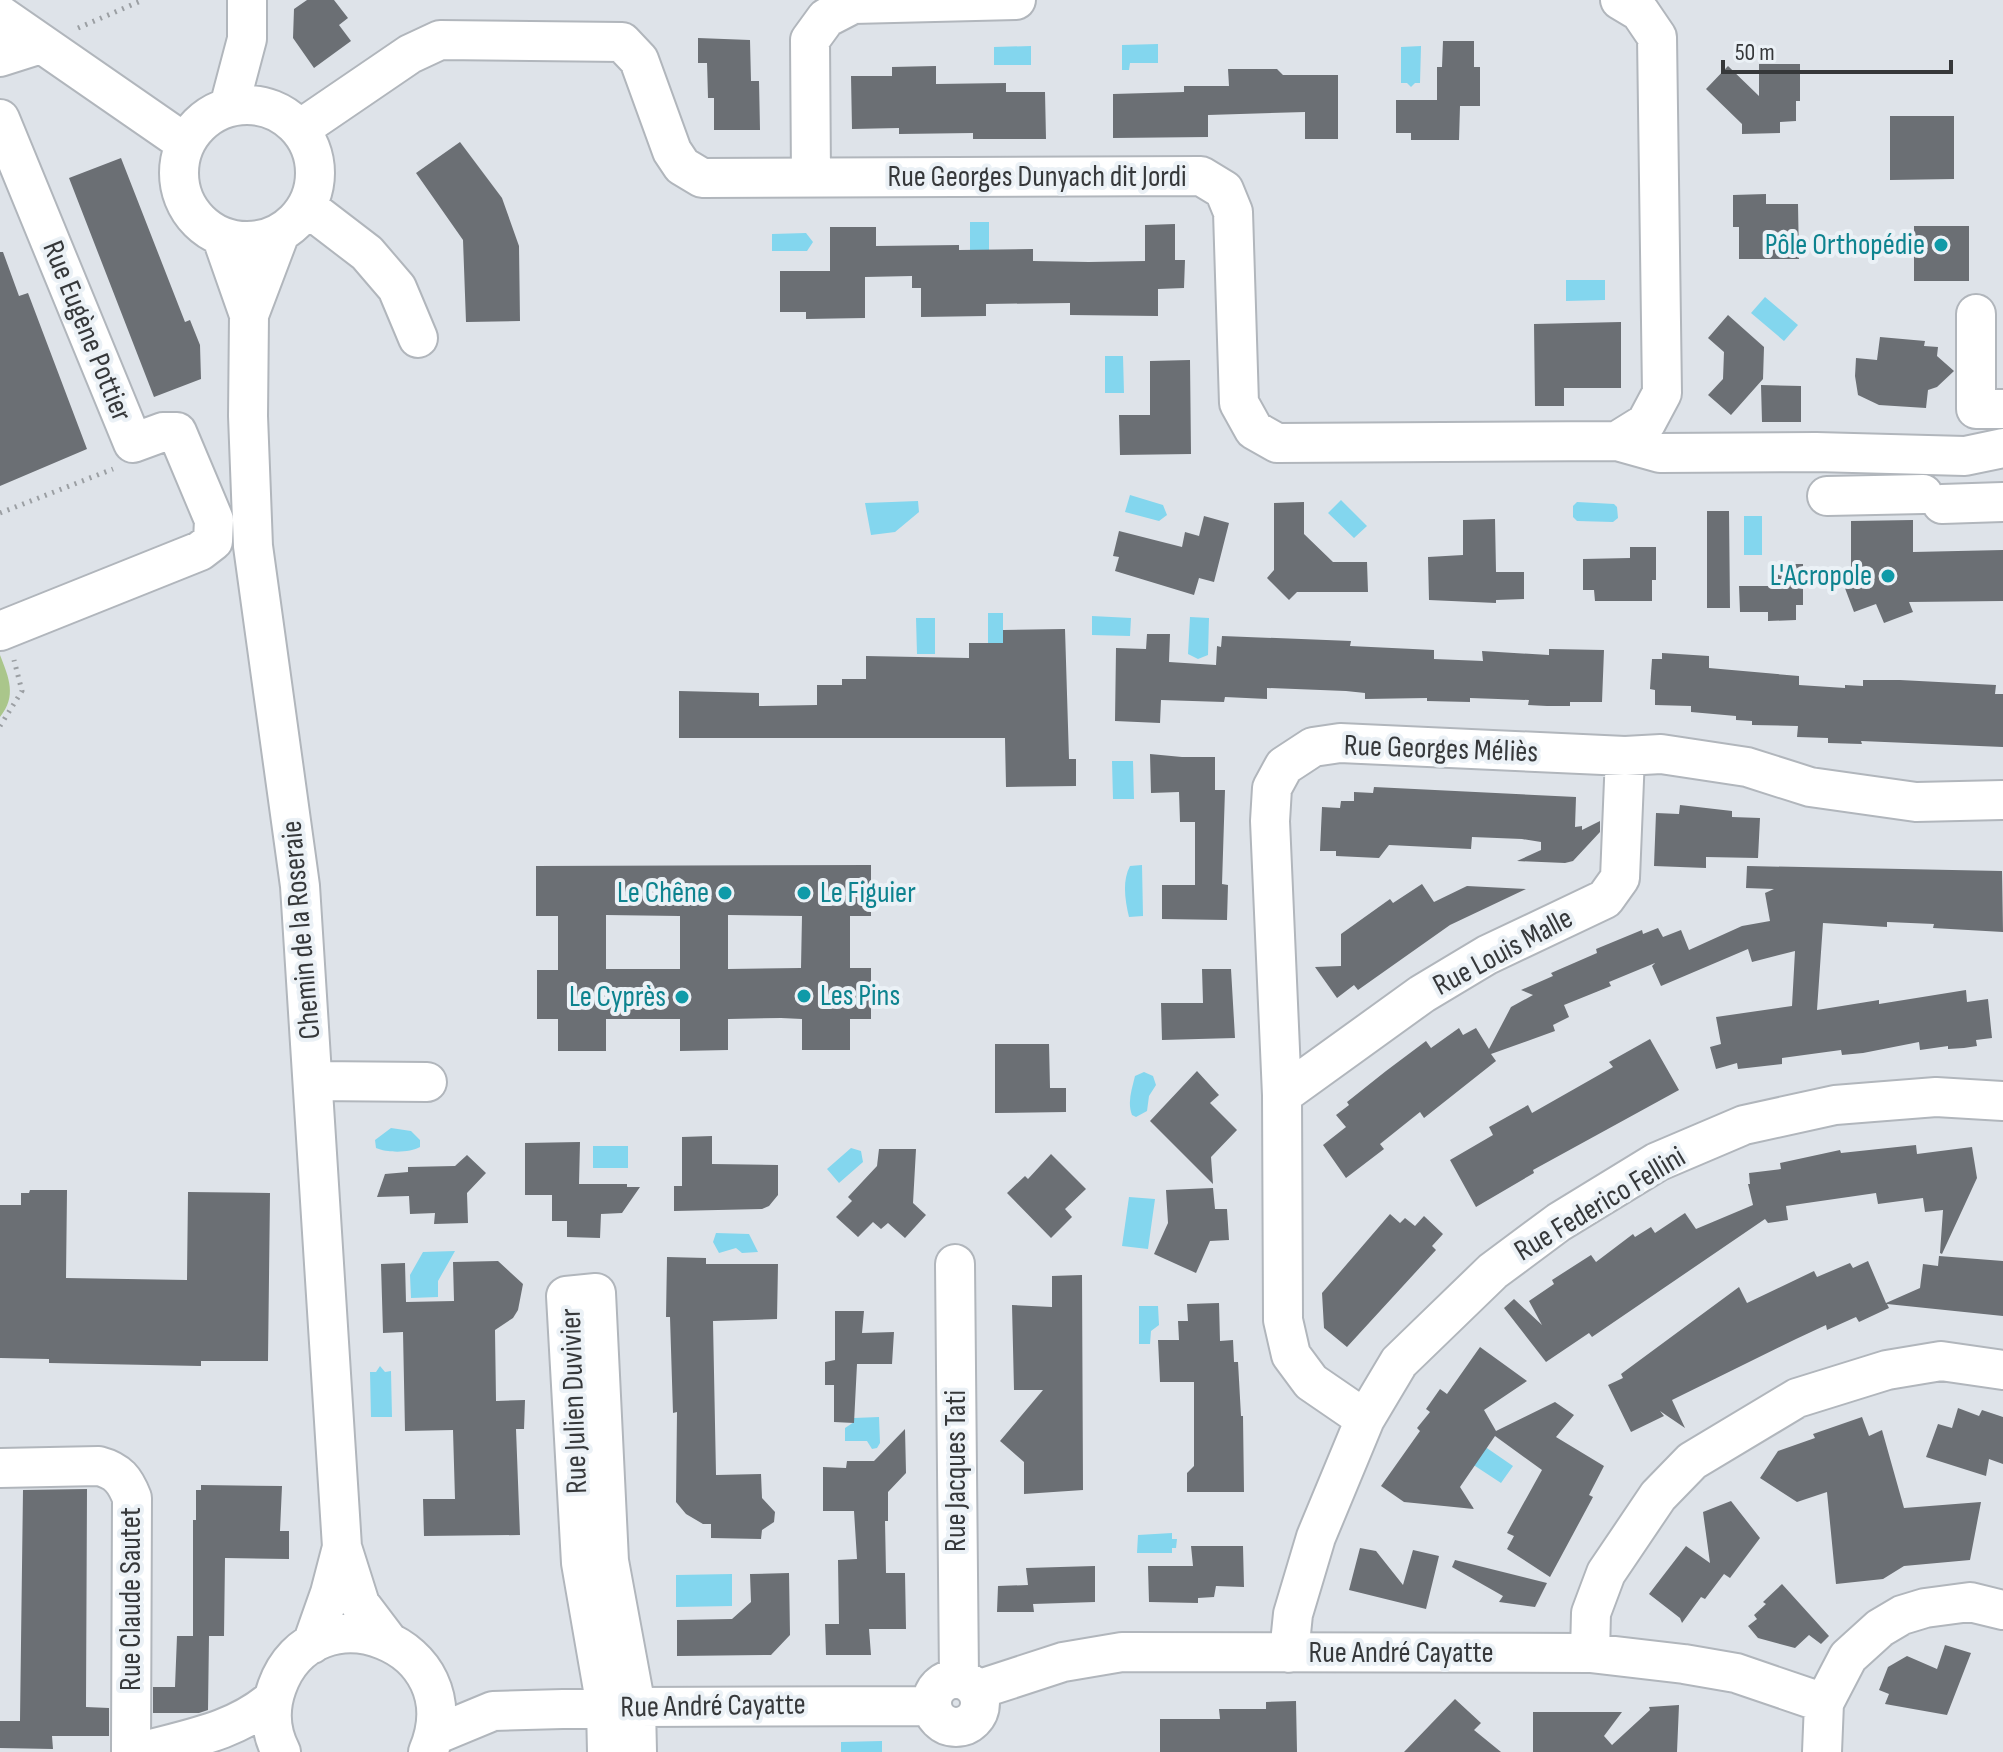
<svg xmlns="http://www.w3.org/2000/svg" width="2003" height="1752" viewBox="0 0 2003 1752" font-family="'Sofia Sans Condensed',sans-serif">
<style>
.green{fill:#aac68b}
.water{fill:#83d6ee}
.building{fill:#6b6f74;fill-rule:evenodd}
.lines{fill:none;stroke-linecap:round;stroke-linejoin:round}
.minor-casing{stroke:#b1b6bc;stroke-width:42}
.path{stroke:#9b9fa3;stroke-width:5;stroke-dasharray:2 6;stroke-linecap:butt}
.minor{stroke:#fff;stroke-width:38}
.culture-dot{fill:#0f9aa8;stroke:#ebf1f6;stroke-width:3}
.labels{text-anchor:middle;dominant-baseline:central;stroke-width:8;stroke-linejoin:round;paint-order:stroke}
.street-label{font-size:30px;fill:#36383a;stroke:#ebf1f6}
.culture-label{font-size:30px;fill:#0d838f;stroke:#ebf1f6;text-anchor:end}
</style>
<rect width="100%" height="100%" fill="#dee3e9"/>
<path class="green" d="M0,655C9,678 17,696 0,717Z"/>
<path class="water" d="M1158,44V63H1130L1129,70H1122V45Z
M1031,46V65H994V47Z
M1421,46L1420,83H1415L1411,87L1407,83H1401V47Z
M970,222H989V267H970Z
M806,233L813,242L807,251H772V234Z
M1566,280H1605V300L1566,301Z
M1765,297L1798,325L1784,341L1751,313Z
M1105,356H1123L1124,393H1105Z
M1130,495L1163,505L1167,515L1159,521L1125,512Z
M1341,500L1367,526L1354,538L1328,513Z
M918,501L919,512L895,532L871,535L865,503Z
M1577,502L1614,504L1617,507L1618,518L1613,522L1577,521L1573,517V506Z
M1744,516H1762V555H1744Z
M988,613H1003V662H988Z
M1092,616L1131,618L1130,636L1092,635Z
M1190,617L1209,618L1208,655L1198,659L1188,654Z
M916,618H935V654H917Z
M1112,761H1133L1134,799H1113Z
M1142,865L1143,916L1129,917C1125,900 1122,881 1130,866Z
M1144,1072L1153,1076L1156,1085L1149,1096L1147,1111L1136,1117L1132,1115C1127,1102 1132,1089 1135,1076Z
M391,1128L411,1131L420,1140V1147C410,1153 387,1153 376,1148L375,1140Z
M593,1146H628V1168H593Z
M851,1148L861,1151L863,1162L839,1183L827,1169Z
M1129,1197L1155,1199L1148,1249L1122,1246Z
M716,1233L749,1234L758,1252L742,1253L736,1248L719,1253L713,1242Z
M455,1251L438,1281V1297L411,1298L410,1275L423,1252Z
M1139,1306H1158L1159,1325L1151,1331L1150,1344H1139Z
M380,1366L385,1372L391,1371L392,1417H371L370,1372H376Z
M879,1417L880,1443L877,1448L872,1449L867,1441H845V1428L854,1422V1418Z
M1481,1444L1513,1466L1501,1483L1469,1462Z
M1172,1533V1539H1177L1176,1548H1172V1553H1137L1138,1535Z
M732,1574V1606L676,1607V1575Z
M882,1741V1752H841V1742Z"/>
<path class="building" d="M307,0H334L348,18L339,25L351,41L314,68L293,38L294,9Z
M698,38L750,40L751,81H759L760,130H714V98H708L707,63H698Z
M1443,41H1474V67H1480V106H1460L1459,140H1411V133H1396V100H1437V67H1442Z
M1759,64H1800V101H1796V121L1780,122V133L1742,134V124L1706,89L1728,66L1759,96Z
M936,66V84L1006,83V92H1045L1046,139H973V133L899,134V128L852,129L851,76H892V67Z
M1228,69H1277L1283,75H1338V139H1305V112L1208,115V137L1113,138V94L1184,92V86H1229Z
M1890,116H1954V179L1890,180Z
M460,142L502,198L519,246L520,321L466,322L463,240L416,173Z
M121,158L185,322L190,320L200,345L201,379L154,397L69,178Z
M1766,194V204H1798L1799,259H1739V227H1733V195Z
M1175,224V260H1185L1184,288L1158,289V316L1070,315V303L986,304V316L921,317V288H912V276L865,277V318L806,319V312H780V271H830V227H876V246L959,245V250L1033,249V261L1089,262L1145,261V225Z
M1914,226H1969V281H1914Z
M0,252H3L19,296L28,293L87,449L0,486Z
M1728,315L1764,347L1763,379L1731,415L1708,395L1723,379L1724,352L1708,338Z
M1621,322V388H1564V406H1535L1534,324Z
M1880,337L1925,341L1924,346L1938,347L1937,356L1954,371L1937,387L1928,390L1926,408L1879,405L1858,395L1855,376L1856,358L1877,360Z
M1190,360L1191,454L1120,455L1119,415H1150V361Z
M1761,385L1801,386V422H1762Z
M1304,502V534L1333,562H1367L1368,592H1297L1289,600L1267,578L1274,570V503Z
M1707,511H1729L1730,608H1707Z
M1204,516L1229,523L1214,582L1199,578L1194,595L1115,571L1119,557L1113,556L1119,531L1182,547L1185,532L1199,536Z
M1495,519L1496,572H1524V599L1496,600V603L1429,600L1428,557L1463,555V520Z
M1913,520V552L2003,550V601L1909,602L1913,612L1884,623L1876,604L1854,612L1843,583L1851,580V521Z
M1630,547H1656V580H1652V601H1595L1594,590H1583V559L1630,558Z
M1778,564H1803V605H1796V620L1768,621V612H1740L1739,586H1778Z
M1065,629L1069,759H1076V786L1006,787L1005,738H679V691L759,693V706L817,705V685H842V679H866V656L969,658V643H1003V630Z
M1147,634H1170L1169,662L1216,665L1217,646L1221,647L1222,636L1351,641L1350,646L1434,650V659L1483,661L1482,651L1549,655V649L1604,650L1602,702H1570V706H1547L1528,705L1529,700L1470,698V702L1427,701V698L1365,699V693L1346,691L1267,688V699L1225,697L1224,702L1161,700L1160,723L1115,721L1116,648L1146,649Z
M1662,653L1709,656V668L1799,676V685L1845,688V685L1863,686V680H1900L1996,685L1995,694H2003V747L1861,741L1862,744L1828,743V738L1797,737L1798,726L1752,725V721L1736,720V716L1691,712V706L1655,705V690L1650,689L1652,659H1662Z
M1150,754L1182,757H1215V790H1225L1222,884L1228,885L1227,920L1162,919V885H1195V822H1180L1179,792L1151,793Z
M1374,787L1576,797L1575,827L1582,826V830L1600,821V832L1573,861L1565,863L1517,861L1541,850V842L1522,839L1472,837L1471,849L1389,845L1379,858L1336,856V851H1320L1322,807L1340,808L1341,801H1354V792L1373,793Z
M1680,805L1732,811V817L1760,818L1758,858L1706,857V868L1654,866L1656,813L1679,814Z
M871,865V916H850V968H871V1019H850V1050H802V1019L781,1018L728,1019V1050L680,1051V1019H606V1051H558V1019H537V970H558V916H536V866ZM606,915L680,916V969H606ZM728,915L802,916L801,968L728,969Z
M1747,866L2002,871L2003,932L1933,928L1934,924L1887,922V927L1823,923L1817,1010L1879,1000V1004L1966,990L1967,1002L1988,999L1992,1038L1976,1040L1977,1046L1964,1048L1948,1049V1046L1920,1050L1919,1042L1863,1053L1842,1055L1841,1050L1782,1058V1064L1738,1069L1737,1063L1716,1069L1710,1047L1721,1044L1716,1017L1792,1006L1795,951L1752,962L1748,949L1661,986L1652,966L1655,963L1609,982L1611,986L1564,1005L1569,1017L1553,1025L1555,1031L1491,1054L1496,1061L1424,1118L1420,1112L1380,1144L1384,1149L1346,1178L1323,1145L1346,1127L1336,1115L1349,1105L1347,1102L1386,1071L1426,1041L1431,1048L1459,1028L1463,1035L1476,1028L1489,1049L1511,1007L1533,995L1521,990L1553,976L1551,973L1597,953L1596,949L1642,930L1643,934L1658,928L1663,937L1681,930L1689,950L1742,926L1770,921L1765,893L1774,889L1746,888Z
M1422,884L1434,902L1467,886L1526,889L1450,925L1358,990L1354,985L1337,998L1315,967L1341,966V934L1390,899L1393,903Z
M1202,969H1231L1235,1038L1162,1040L1161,1003H1203Z
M1650,1039L1679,1090L1533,1170L1534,1173L1476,1207L1450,1160L1493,1135L1489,1127L1528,1105L1532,1113L1613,1067L1609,1062Z
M995,1044H1049L1050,1088H1066V1112L995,1113Z
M1197,1071L1219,1095L1210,1103L1237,1130L1211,1157L1213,1184L1150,1121Z
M712,1136V1164L778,1165V1195L769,1206L762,1209L674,1211V1186H682V1137Z
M580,1142L579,1184H627V1187H640L622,1213L601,1214L600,1238L567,1237V1221H552V1195H525V1143Z
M1916,1145L1917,1154L1972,1147L1977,1178L1942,1254L1940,1253L1943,1210L1925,1212L1923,1198L1878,1204L1876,1193L1786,1206L1788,1220L1768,1223L1765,1219L1592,1337L1589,1333L1546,1362L1504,1308L1514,1299L1542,1325L1529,1301L1554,1284L1552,1280L1591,1255L1596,1262L1633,1234L1635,1237L1651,1227L1655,1233L1685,1213L1696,1229L1753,1205L1748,1184H1750L1749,1173L1781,1169L1780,1163L1840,1150L1841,1153Z
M879,1149H916L913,1203L926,1215L905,1238L888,1223L881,1229L873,1222L858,1237L836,1217L852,1201L848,1197L877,1166Z
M1051,1154L1086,1189L1065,1209L1072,1217L1051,1238L1007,1193L1025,1176L1028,1179Z
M467,1155L486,1173L467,1193L468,1223L434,1224L435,1213L410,1214L409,1196L377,1197L385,1174L408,1172V1167L455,1166Z
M1213,1188L1215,1209H1227L1229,1240L1210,1241L1196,1273L1154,1254L1168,1223L1166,1190Z
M30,1190H67L66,1278L127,1279L187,1280L188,1192L270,1193L268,1361H201V1366L49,1363V1359L0,1358V1205H21V1193H29Z
M1390,1214L1400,1223L1405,1218L1415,1226L1424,1216L1443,1234L1432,1246L1436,1250L1347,1347L1324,1328L1322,1293Z
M1939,1256L2003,1261V1316L1887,1304L1889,1308L1859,1322L1856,1317L1827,1330L1826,1325L1796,1339L1672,1400L1685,1428L1660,1411L1664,1416L1631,1432L1608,1385L1623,1378L1621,1374L1739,1287L1747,1303L1814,1271L1817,1277L1850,1263L1853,1268L1868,1261L1886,1303L1920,1288L1923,1264L1938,1266Z
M667,1257L706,1258V1264H778L777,1319L713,1321L716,1475L761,1474L762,1498L775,1512L774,1522L762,1530L761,1539L711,1538V1524H703L686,1514L676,1502L677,1412L673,1413L670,1317H666Z
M498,1261L523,1284L518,1310L513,1318L495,1330L496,1401L525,1400L524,1429H516L520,1535L424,1536L423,1499H455L453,1430L405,1431L403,1332L383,1333L381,1264L405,1263L406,1302L454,1301L453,1262Z
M1082,1275L1083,1490L1024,1494V1462L1000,1441L1043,1390H1014L1012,1305L1052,1307V1276Z
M1219,1303L1220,1341L1233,1340L1234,1362H1238L1241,1416H1243L1244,1492H1187V1473L1194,1466V1382H1160L1158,1340H1179L1178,1321H1188L1187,1304Z
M835,1311H864L862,1333L894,1332L892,1364H857L854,1423L834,1422V1385H825V1362L835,1360Z
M1480,1347L1527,1381L1484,1410L1496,1431L1555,1402L1574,1415L1556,1437L1604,1466L1589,1495L1593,1497L1550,1577L1507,1549L1514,1536L1507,1533L1542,1470L1495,1436L1460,1487L1474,1509L1404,1502L1381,1486L1420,1431L1417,1428L1430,1412L1426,1409L1440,1389L1447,1394Z
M1958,1408L1979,1416L1982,1410L2003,1417V1464L1989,1459L1986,1476L1926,1457L1938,1424L1952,1428Z
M1862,1417L1869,1436L1882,1430L1904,1508L1981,1502L1970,1560L1904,1566L1883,1579L1836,1584L1827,1492L1797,1502L1760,1478L1778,1451L1815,1438L1813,1434Z
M905,1429L906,1473L888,1492V1521H885L886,1573H905L906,1629H869L871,1655H826L825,1624H839L838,1560L857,1559L854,1511H823V1467L846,1468L847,1461H874Z
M201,1485L282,1486L280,1531H289V1559L225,1558L224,1636H204H209L208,1710L199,1713H153V1687H175L177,1636H193V1520H196V1490H201Z
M87,1489L86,1707L109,1708V1736H52L53,1749L0,1748V1721H20L23,1490Z
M1731,1501L1760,1538L1730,1578L1724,1574L1705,1599L1701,1597L1682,1623L1680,1618L1649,1594L1686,1546L1710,1563L1703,1512Z
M1191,1546H1243L1244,1587L1216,1586L1214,1597L1198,1598V1603L1149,1602L1148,1566H1193Z
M1360,1548L1376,1551L1403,1585L1413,1550L1439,1556L1426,1609L1349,1590Z
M1455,1560L1547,1583L1535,1607L1499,1602L1503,1596L1452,1567Z
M1095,1566V1602L1033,1604L1034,1612H997L998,1586L1028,1585L1026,1568Z
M789,1573L790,1635L771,1655L677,1656V1620L732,1619L751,1602L750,1574Z
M1782,1584L1829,1636L1821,1644L1809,1635L1795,1648L1758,1638L1748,1626L1757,1619L1754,1615L1766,1604L1763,1602Z
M1945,1645L1971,1653L1947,1715L1885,1704L1889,1694L1879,1690L1888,1667L1907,1656L1937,1669Z
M1455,1699L1481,1723L1474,1730L1501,1752H1404Z
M1296,1701L1297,1752H1160V1719H1220L1219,1709H1266V1702Z
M1679,1705L1677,1752H1533V1712H1622L1604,1736L1612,1745L1650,1710L1649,1707Z"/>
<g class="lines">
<defs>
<path id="minor" d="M0,15L185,143
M0,57L41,44
M179 173a68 68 0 1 1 136 0a68 68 0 1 1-136 0Z
M229,107L247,39V0
M0,119L133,443L163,432H177L214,520L213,541L200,551L0,631
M300,129L410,54L440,40L622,42L639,60L672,151L682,166L702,178L1201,176L1224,190L1233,212L1239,403L1254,430L1277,443L1617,441L1660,453L1816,452L1965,456L2003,448
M811,177L810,40L826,18L853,4L1016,0
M307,207L367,253L397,288L418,338
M222,238L249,315L248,416L253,546L300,886L342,1547L360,1604L388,1641
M1976,314V409H2003
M249,315L280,233
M1617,441L1646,423L1662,393L1657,37L1640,12L1620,0
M1827,496L1923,494
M1942,504L2003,502
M314,1081L427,1082
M1282,1095L1422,994L1487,955L1605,899L1620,878L1625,756
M955,1264L959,1678
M1365,1419L1311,1382L1291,1355L1283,1320L1282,1095L1270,821L1272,788L1284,766L1313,747L1340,743L1625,756L1661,754L1747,767L1810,787L1916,802L2003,800
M0,1468L99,1466C118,1471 125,1480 132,1498L131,1752
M312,1644L330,1593L342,1547
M1289,1653L1293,1614L1316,1537L1365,1419L1399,1362L1493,1271L1559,1222L1657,1162L1744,1125L1835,1105L1936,1097L2003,1101
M1590,1653L1591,1613L1606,1573L1658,1496L1692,1461L1797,1398L1887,1370L1941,1361L2003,1370
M932 1703a24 24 0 1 1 48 0a24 24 0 1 1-48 0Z
M977,1690L1063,1662L1122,1652L1590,1653L1684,1664L1736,1673L1824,1703
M435,1735L493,1711L636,1707L932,1706
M140,1752C187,1739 235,1732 273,1699
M281,1752C270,1731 269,1709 277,1687C314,1584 474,1643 428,1752
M607,1752L606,1707L581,1563L566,1296L596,1293L609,1561L636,1707L637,1752
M1822,1752L1824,1703L1848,1657L1880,1628L1902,1615L1925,1608L1970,1602L2003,1610"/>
</defs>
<use href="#minor" class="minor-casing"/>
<path class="path" d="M78,28L143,0
M0,513L113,469
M0,726L22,691L14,660"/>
<use href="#minor" class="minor"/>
</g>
<g class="culture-dot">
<circle cx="1941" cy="245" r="8"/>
<circle cx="1888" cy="576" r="8"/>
<circle cx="725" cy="893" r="8"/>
<circle cx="804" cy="893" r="8"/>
<circle cx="804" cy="996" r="8"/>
<circle cx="682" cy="997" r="8"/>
</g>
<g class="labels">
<g class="street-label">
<text x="1037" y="177">Rue Georges Dunyach dit Jordi</text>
<text transform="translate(87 331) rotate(68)">Rue Eugène Pottier</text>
<text transform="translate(1441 749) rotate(2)">Rue Georges Méliès</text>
<text transform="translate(301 930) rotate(-95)">Chemin de la Roseraie</text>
<text transform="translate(1503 952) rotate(-28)">Rue Louis Malle</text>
<text transform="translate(1600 1204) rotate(-31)">Rue Federico Fellini</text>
<text transform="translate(574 1401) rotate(-92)">Rue Julien Duvivier</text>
<text transform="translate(956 1471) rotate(-90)">Rue Jacques Tati</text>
<text transform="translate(131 1599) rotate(-90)">Rue Claude Sautet</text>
<text x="1401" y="1653">Rue André Cayatte</text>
<text transform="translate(713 1706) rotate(-1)">Rue André Cayatte</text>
</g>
<g class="culture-label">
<text x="1925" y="245">Pôle Orthopédie</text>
<text x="1872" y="576">L'Acropole</text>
<text x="709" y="893">Le Chêne</text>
<text x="820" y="893" text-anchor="start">Le Figuier</text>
<text x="820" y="996" text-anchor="start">Les Pins</text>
<text x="666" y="997">Le Cyprès</text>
</g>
</g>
<path d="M1723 60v12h228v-12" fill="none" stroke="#36383a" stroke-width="4"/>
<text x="1735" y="60" font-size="24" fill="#36383a" stroke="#ebf1f6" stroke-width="6" paint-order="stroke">50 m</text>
</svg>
